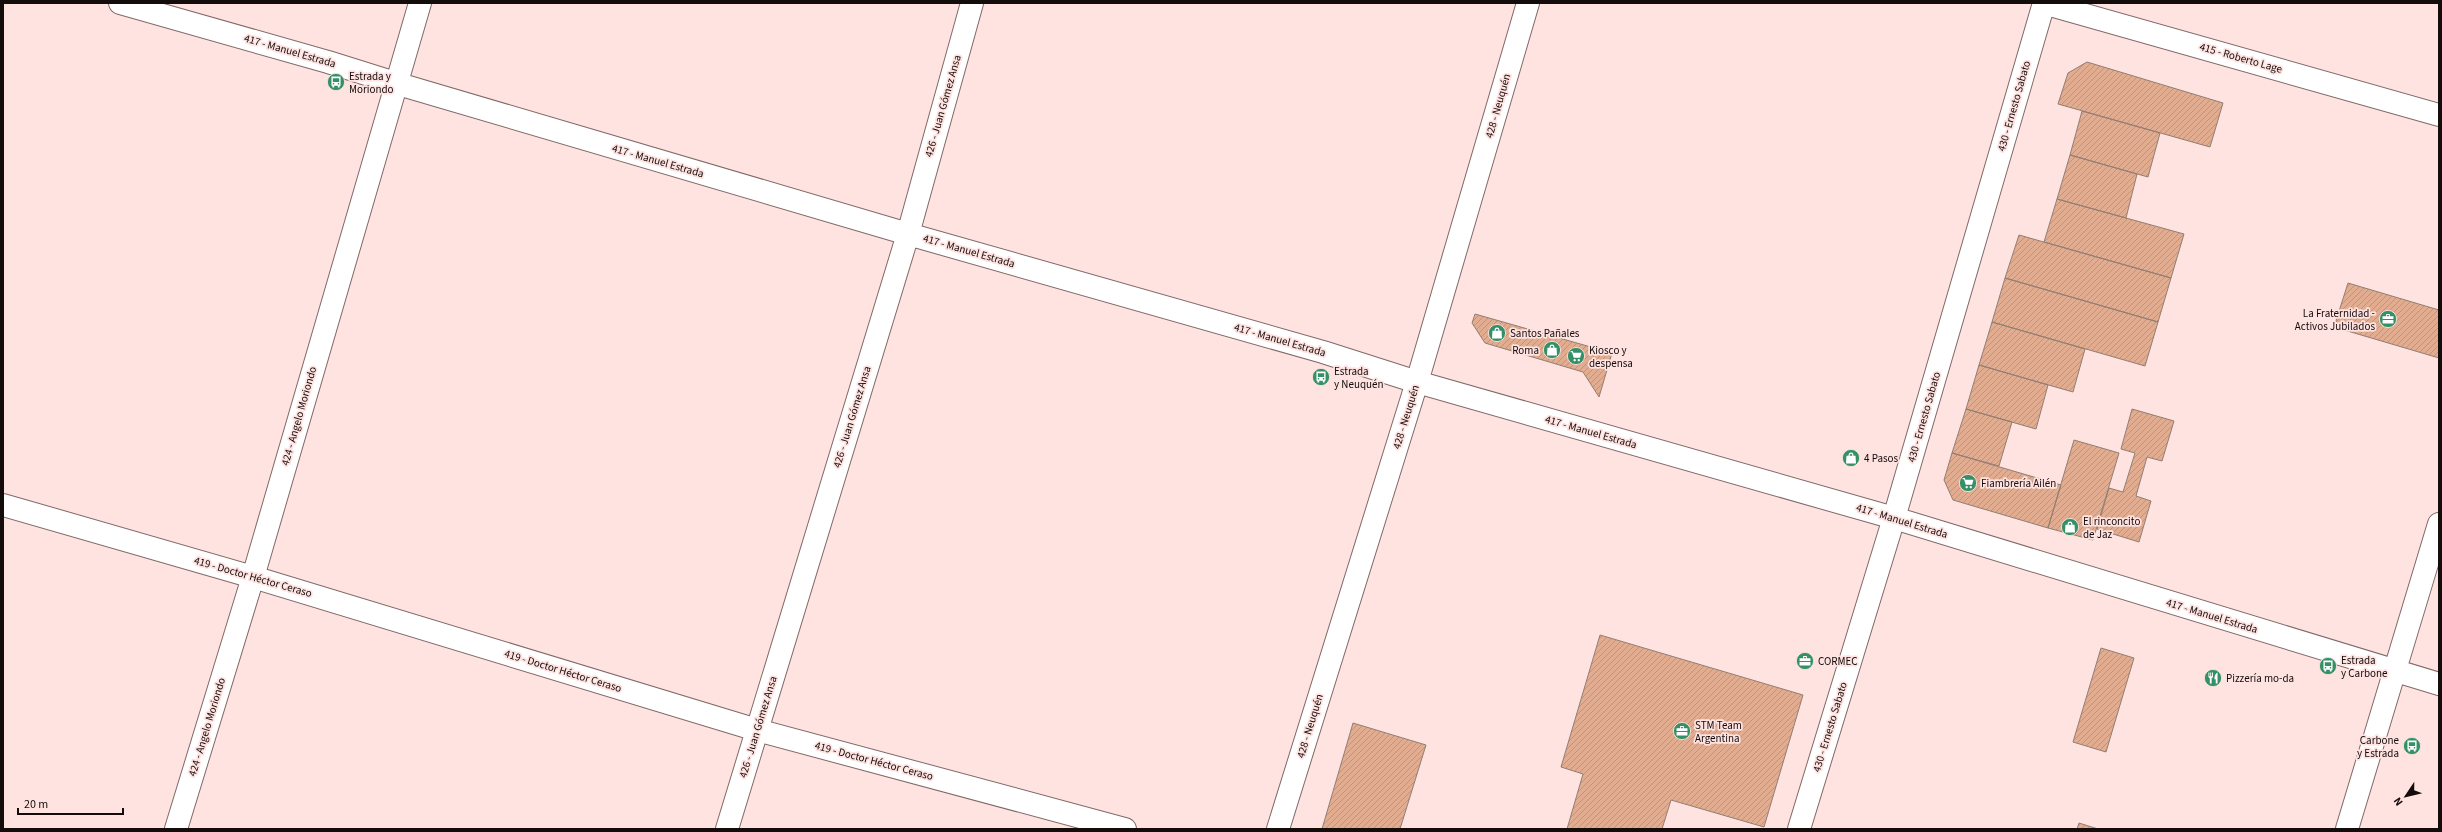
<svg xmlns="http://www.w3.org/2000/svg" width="2442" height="832" viewBox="0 0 2442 832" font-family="'Source Sans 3',sans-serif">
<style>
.building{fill:url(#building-hatch);stroke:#927e73}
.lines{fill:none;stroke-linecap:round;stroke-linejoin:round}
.minor-casing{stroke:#806967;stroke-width:24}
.minor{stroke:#fff;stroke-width:22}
.labels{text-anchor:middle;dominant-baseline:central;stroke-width:3.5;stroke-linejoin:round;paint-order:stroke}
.street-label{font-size:11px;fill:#140b0b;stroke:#fee3e1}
.poi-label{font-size:11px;fill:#140b0b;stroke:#fee3e1;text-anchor:start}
</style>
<defs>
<pattern id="building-hatch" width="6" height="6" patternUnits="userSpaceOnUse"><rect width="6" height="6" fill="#e1ac8f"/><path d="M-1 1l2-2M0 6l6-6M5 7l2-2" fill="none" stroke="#c0937a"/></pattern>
</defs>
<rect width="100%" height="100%" fill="#fee3e1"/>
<path class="building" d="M2087,62L2223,103L2210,147L2058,104L2068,73Z
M2082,111L2160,133L2148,177L2070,155Z
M2070,155L2137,174L2126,218L2057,199Z
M2057,199L2184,234L2171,278L2044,242Z
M2019,235L2171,278L2158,322L2005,278Z
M2005,278L2158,322L2145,366L1992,322Z
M2348,283L2439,310V358L2334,327Z
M1475,314L1612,353L1599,397L1583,372L1485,343L1472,323Z
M1992,322L2085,349L2073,392L1979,365Z
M1979,365L2048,385L2036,429L1966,409Z
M1966,409L2012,422L1999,466L1952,453Z
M2132,409L2174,421L2162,461L2147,457L2136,496L2151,501L2139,542L2097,529L2109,488L2123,492L2135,453L2121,449Z
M2074,440L2119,453L2093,540L2048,528Z
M1952,453L2061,485L2048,528L1953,500L1944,480Z
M1600,635L1803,695L1764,827L1671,800L1662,829H1567L1583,774L1561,767Z
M2101,648L2134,658L2106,752L2073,742Z
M1353,723L1426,745L1400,829H1322Z
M2079,823L2098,829H2077Z"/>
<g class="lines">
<defs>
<path id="minor" d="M120,3L328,62L395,83L908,234L1323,352L1417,382L1894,518L2439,684
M2043,3L2439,115
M3,505L253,577L757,730L1125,829
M176,829L253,577L420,3
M727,829L908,234L972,3
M1278,829L1417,382L1528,3
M1799,829L1894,518L2044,3
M2347,829L2439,524"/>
</defs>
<use href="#minor" class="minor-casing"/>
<use href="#minor" class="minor"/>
</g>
<defs>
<symbol id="bus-disc" viewBox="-11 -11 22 22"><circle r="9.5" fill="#359067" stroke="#fee3e1"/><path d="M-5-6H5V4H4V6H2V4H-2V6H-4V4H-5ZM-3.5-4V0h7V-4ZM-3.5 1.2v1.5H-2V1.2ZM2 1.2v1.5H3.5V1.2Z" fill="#fff"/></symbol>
<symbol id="office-disc" viewBox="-11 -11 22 22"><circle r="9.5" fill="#359067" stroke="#fee3e1"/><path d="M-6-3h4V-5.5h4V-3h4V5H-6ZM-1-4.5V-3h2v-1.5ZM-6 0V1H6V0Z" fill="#fff"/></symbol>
<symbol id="shop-disc" viewBox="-11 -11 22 22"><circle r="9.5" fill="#359067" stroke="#fee3e1"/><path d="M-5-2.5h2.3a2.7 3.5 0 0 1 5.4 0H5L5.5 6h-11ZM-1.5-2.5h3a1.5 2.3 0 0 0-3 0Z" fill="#fff"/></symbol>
<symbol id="supermarket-disc" viewBox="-11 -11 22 22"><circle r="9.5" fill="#359067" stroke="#fee3e1"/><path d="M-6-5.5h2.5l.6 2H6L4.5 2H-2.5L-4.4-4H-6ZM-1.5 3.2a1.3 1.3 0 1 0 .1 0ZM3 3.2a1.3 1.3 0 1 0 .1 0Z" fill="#fff"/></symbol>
<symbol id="restaurant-disc" viewBox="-11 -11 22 22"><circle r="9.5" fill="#359067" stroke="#fee3e1"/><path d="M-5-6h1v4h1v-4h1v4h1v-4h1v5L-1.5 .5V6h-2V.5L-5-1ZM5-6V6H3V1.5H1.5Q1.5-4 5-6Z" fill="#fff"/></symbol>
</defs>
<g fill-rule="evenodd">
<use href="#bus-disc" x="326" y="72" width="20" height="20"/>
<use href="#office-disc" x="2378" y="309" width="20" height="20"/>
<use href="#shop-disc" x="1487" y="323" width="20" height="20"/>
<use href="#shop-disc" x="1542" y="340" width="20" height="20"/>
<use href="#supermarket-disc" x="1566" y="346" width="20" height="20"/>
<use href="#bus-disc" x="1311" y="367" width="20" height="20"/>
<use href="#shop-disc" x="1841" y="448" width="20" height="20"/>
<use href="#supermarket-disc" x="1958" y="473" width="20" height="20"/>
<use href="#shop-disc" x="2060" y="517" width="20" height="20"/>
<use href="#office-disc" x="1795" y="651" width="20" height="20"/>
<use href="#bus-disc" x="2318" y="656" width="20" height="20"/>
<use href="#restaurant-disc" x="2203" y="668" width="20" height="20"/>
<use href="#office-disc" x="1672" y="721" width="20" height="20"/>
<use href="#bus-disc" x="2402" y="736" width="20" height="20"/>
</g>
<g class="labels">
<g class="street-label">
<text transform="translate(290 51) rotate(16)">417 - Manuel Estrada</text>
<text transform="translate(2241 58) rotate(16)">415 - Roberto Lage</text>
<text transform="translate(943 106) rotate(-74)">426 - Juan Gómez Ansa</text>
<text transform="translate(1498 106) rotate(-74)">428 - Neuquén</text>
<text transform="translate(2014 106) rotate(-74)">430 - Ernesto Sabato</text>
<text transform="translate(658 161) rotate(16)">417 - Manuel Estrada</text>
<text transform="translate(969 251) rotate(16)">417 - Manuel Estrada</text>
<text transform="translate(1280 340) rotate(16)">417 - Manuel Estrada</text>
<text transform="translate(299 416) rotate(-74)">424 - Angelo Moriondo</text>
<text transform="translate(852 417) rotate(-73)">426 - Juan Gómez Ansa</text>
<text transform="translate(1406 417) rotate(-73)">428 - Neuquén</text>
<text transform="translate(1924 417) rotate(-74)">430 - Ernesto Sabato</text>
<text transform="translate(1591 432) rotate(16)">417 - Manuel Estrada</text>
<text transform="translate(1902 521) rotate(17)">417 - Manuel Estrada</text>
<text transform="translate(253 577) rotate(16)">419 - Doctor Héctor Ceraso</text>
<text transform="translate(2212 616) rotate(17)">417 - Manuel Estrada</text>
<text transform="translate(563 671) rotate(17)">419 - Doctor Héctor Ceraso</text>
<text transform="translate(1310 726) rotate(-73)">428 - Neuquén</text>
<text transform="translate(207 727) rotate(-73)">424 - Angelo Moriondo</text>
<text transform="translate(758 727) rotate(-73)">426 - Juan Gómez Ansa</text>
<text transform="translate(1830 727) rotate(-73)">430 - Ernesto Sabato</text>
<text transform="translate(874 761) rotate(15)">419 - Doctor Héctor Ceraso</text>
</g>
<g class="poi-label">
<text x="349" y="76">Estrada y<tspan x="349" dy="13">Moriondo</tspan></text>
<text x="2375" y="313" text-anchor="end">La Fraternidad -<tspan x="2375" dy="13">Activos Jubilados</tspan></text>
<text x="1510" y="333">Santos Pañales</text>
<text x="1539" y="350" text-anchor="end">Roma</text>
<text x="1589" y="350">Kiosco y<tspan x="1589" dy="13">despensa</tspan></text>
<text x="1334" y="371">Estrada<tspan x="1334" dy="13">y Neuquén</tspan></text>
<text x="1864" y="458">4 Pasos</text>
<text x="1981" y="483">Fiambrería Ailén</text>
<text x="2083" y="521">El rinconcito<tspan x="2083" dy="13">de Jaz</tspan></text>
<text x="2341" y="660">Estrada<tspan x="2341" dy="13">y Carbone</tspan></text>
<text x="1818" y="661">CORMEC</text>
<text x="2226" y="678">Pizzería mo-da</text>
<text x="1695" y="725">STM Team<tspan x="1695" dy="13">Argentina</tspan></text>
<text x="2399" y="740" text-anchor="end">Carbone<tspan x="2399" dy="13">y Estrada</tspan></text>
</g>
</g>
<rect width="2442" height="832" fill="none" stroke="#140b0b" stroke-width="8"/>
<g transform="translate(2406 796) rotate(235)" stroke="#fee3e1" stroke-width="3" paint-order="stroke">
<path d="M0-3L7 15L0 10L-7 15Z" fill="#140b0b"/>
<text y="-6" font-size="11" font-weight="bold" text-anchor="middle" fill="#140b0b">N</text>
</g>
<path d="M18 808v6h105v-6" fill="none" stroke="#140b0b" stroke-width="2"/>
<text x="24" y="808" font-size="12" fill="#140b0b" stroke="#fee3e1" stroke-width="3" paint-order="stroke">20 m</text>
</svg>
